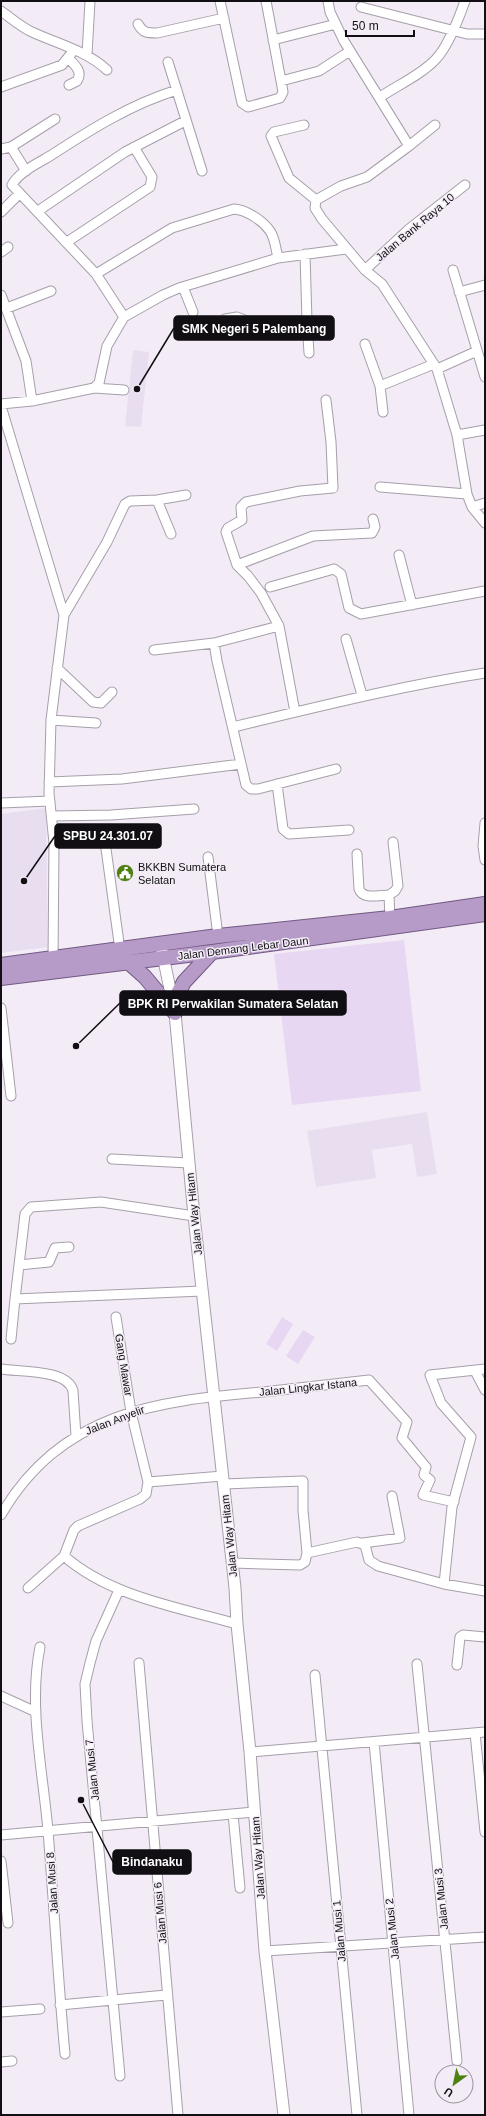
<svg xmlns="http://www.w3.org/2000/svg" width="486" height="2116" viewBox="0 0 486 2116" font-family="Arial,sans-serif">
<style>
.built{fill:#e9def0}
.green{fill:#e7d7f2}
.lines{fill:none;stroke-linecap:round;stroke-linejoin:round}
.minor-casing{stroke:#a69faa;stroke-width:11}
.tertiary-casing{stroke:#a69faa;stroke-width:13}
.trunk-casing{stroke:#715980;stroke-width:16}
.minor{stroke:#fff;stroke-width:9}
.tertiary{stroke:#fff;stroke-width:11}
.trunk{stroke:#b69ac8;stroke-width:14}
.labels{text-anchor:middle;dominant-baseline:central;stroke-width:3;stroke-linejoin:round;paint-order:stroke}
.street-label{font-size:11px;fill:#110f13;stroke:#f3ecf7}
.poi-label{font-size:11px;fill:#110f13;stroke:#f3ecf7;text-anchor:start}
.leader{fill:none;stroke:#110f13;stroke-width:1.5}
.callout-dot{fill:#110f13;stroke:#f3ecf7;stroke-width:1.5}
.callout{fill:#110f13;stroke:#110f13;stroke-width:1.5}
.callout-label{font-size:12px;text-anchor:middle;font-weight:bold;fill:#fff}
</style>
<rect width="100%" height="100%" fill="#f3ecf7"/>
<path class="built" d="M133,350L149,352L141,427L125,426Z
M46,808L48,947L1,953V814Z
M427,1112L437,1174L417,1177L412,1144L372,1150L376,1178L316,1187L307,1131Z"/>
<path class="green" d="M404,940L421,1091L292,1105L274,954Z
M282,1317L293,1324L277,1351L266,1344Z
M303,1330L315,1337L298,1364L286,1356Z"/>
<g class="lines">
<defs>
<path id="minor" d="M220,1L242,103L248,107L280,98L283,92L281,81L266,1
M328,1L330,12L344,41L409,146L367,177L341,186L316,200L315,208L322,219L365,270L382,284L437,369L457,435L467,494L472,507L485,523
M361,7L467,34H485
M1,11C11,18 21,27 32,32C58,44 87,51 107,70
M138,24C143,33 147,33 157,33L224,18
M273,40L336,24
M87,55L90,1
M69,59C75,65 83,72 77,81L69,85
M168,62L202,171
M281,81L319,71L350,51
M1,87L62,65L74,50
M380,97C398,85 421,75 436,59C448,46 459,18 465,1
M304,125L274,132L271,136L289,178L316,200
M409,146L435,125
M11,147L55,119
M1,149L11,147L26,171
M38,211L125,152L185,121
M1,212L19,194
M67,242L150,187L152,177L134,147
M1,252L8,247
M365,270L409,229L465,185
M453,270L485,377
M96,274L172,228L234,209C247,210 263,221 270,231C275,238 276,250 278,258
M183,287L193,312
M459,292L485,285
M1,295L26,361L32,401
M7,308L51,291
M124,317L96,274L12,185C19,172 38,163 50,156C90,130 131,104 177,90
M225,319L237,317L247,321H307L305,254
M307,321L309,353
M365,344L380,386L434,364
M437,369L477,351
M380,386L383,412
M94,388L124,390
M1,404L32,401L94,388L99,383L107,346L124,317L163,295L179,288L278,258L346,249
M1,406L64,615L51,720L49,793L54,843L53,962
M457,435L485,430
M380,487L467,494
M157,500L171,534
M472,507L485,503
M399,555L412,605
M237,565L313,536L372,533L375,527L373,519
M270,587L334,569L341,574L349,608L361,614L485,591
M64,615L107,542L125,504L130,501L157,500L186,495
M279,626L214,643L217,661L246,785L251,789H258L336,769
M346,639L362,695
M154,650L214,643
M57,668L93,702L101,703L112,692
M295,712L279,626L261,593L248,576L237,565L226,532L228,528L242,520L241,507L246,502L300,491L333,488L331,442L326,400
M51,720L96,723
M233,727C317,707 400,686 485,673
M49,782L122,779L241,764
M277,784L283,829L289,834L349,830
M1,803L50,801
M52,816L111,815L194,809
M485,823L483,846L485,860
M106,849L120,950
M357,854L359,889C363,900 379,895 389,895
M208,857L218,936
M390,918L389,895L395,891L398,886L393,842
M1,1008L11,1096
M112,1159L189,1163
M194,1216L101,1202L31,1207L25,1214L15,1299L202,1291
M19,1265L49,1262L55,1248L69,1247
M116,1317L131,1412L148,1482L146,1494L140,1499L78,1526L74,1530L64,1556C111,1597 178,1607 237,1624
M11,1339L15,1299
M1,1369C19,1372 68,1369 73,1391L76,1436
M475,1371L485,1390
M148,1482L223,1476
M224,1484L303,1481V1510L307,1553
M1,1515C61,1412 156,1401 263,1392C299,1388 334,1384 369,1380L407,1422L402,1438L426,1467L424,1475L430,1480L423,1495L454,1502
M363,1543L400,1538L392,1496
M232,1563L300,1565L305,1562L307,1553L357,1542L365,1545L369,1560L378,1566L444,1584L485,1591
M444,1584L452,1507L471,1437L441,1403L430,1375L485,1369
M28,1588L64,1556
M119,1590L96,1641L90,1663L85,1684L87,1721L120,2076
M40,1647C28,1707 43,1771 48,1831C54,1905 58,1980 65,2054
M139,1663L178,2115
M417,1664L457,2061
M457,1665L460,1637L463,1635L485,1637
M315,1675L357,2115
M1,1696L36,1712
M475,1733L485,1832
M374,1742L409,2115
M250,1752L485,1732
M233,1814L240,1888
M1,1835L254,1812
M1,1861L8,1923
M265,1951L485,1937
M60,2005L166,1995
M1,2012L40,2009
M1,2062L12,2061"/>
<path id="tertiary" d="M162,951L175,1013L194,1216L235,1588L237,1624L250,1752L265,1951L284,2115"/>
<path id="trunk" d="M127,961L145,977L175,1013
M1,965L218,936L390,918L485,904
M1,978L212,952L485,914
M173,1003L184,982L212,952"/>
</defs>
<use href="#minor" class="minor-casing"/>
<use href="#tertiary" class="tertiary-casing"/>
<use href="#trunk" class="trunk-casing"/>
<use href="#minor" class="minor"/>
<use href="#tertiary" class="tertiary"/>
<use href="#trunk" class="trunk"/>
</g>
<defs>
<symbol id="civic-disc" viewBox="-11 -11 22 22"><circle r="9.5" fill="#4f8112" stroke="#f3ecf7"/><path d="M-.6-6.5H3V-4.5H.6V-3L4-1V1h2V6H-6V1h2V-1L-.6-3ZM-1.2 2.5V6h2.4V2.5Z" fill="#fff"/></symbol>
</defs>
<g fill-rule="evenodd">
<use href="#civic-disc" x="115" y="863" width="20" height="20"/>
</g>
<g class="labels">
<g class="street-label">
<text transform="translate(415 227) rotate(-40)">Jalan Bank Raya 10</text>
<text transform="translate(243 948) rotate(-7)">Jalan Demang Lebar Daun</text>
<text transform="translate(194 1214) rotate(-96)">Jalan Way Hitam</text>
<text transform="translate(124 1365) rotate(81)">Gang Mawar</text>
<text transform="translate(308 1387) rotate(-6)">Jalan Lingkar Istana</text>
<text transform="translate(115 1420) rotate(-21)">Jalan Anyelir</text>
<text transform="translate(229 1536) rotate(-96)">Jalan Way Hitam</text>
<text transform="translate(92 1770) rotate(-96)">Jalan Musi 7</text>
<text transform="translate(258 1858) rotate(-94)">Jalan Way Hitam</text>
<text transform="translate(52 1883) rotate(-94)">Jalan Musi 8</text>
<text transform="translate(441 1899) rotate(-96)">Jalan Musi 3</text>
<text transform="translate(160 1913) rotate(-95)">Jalan Musi 6</text>
<text transform="translate(392 1929) rotate(-96)">Jalan Musi 2</text>
<text transform="translate(339 1931) rotate(-95)">Jalan Musi 1</text>
</g>
<g class="poi-label">
<text x="138" y="867">BKKBN Sumatera<tspan x="138" dy="13">Selatan</tspan></text>
</g>
</g>
<path class="leader" d="M137 389L174 328M24 881L55 836M76 1046L120 1003M81 1800L113 1862"/>
<g class="callout-dot">
<circle cx="137" cy="389" r="4"/>
<circle cx="24" cy="881" r="4"/>
<circle cx="76" cy="1046" r="4"/>
<circle cx="81" cy="1800" r="4"/>
</g>
<g class="callout">
<rect x="174" y="316" width="160" height="24" rx="4"/>
<rect x="55" y="824" width="106" height="24" rx="4"/>
<rect x="120" y="991" width="226" height="24" rx="4"/>
<rect x="113" y="1850" width="78" height="24" rx="4"/>
</g>
<g class="callout-label">
<text x="254" y="333">SMK Negeri 5 Palembang</text>
<text x="108" y="840">SPBU 24.301.07</text>
<text x="233" y="1008">BPK RI Perwakilan Sumatera Selatan</text>
<text x="152" y="1866">Bindanaku</text>
</g>
<rect width="486" height="2116" fill="none" stroke="#110f13" stroke-width="4"/>
<g transform="translate(454 2084) rotate(213)"><circle r="19" fill="#f3ecf7" stroke="#99949c"/>
<path d="M0-3L7 15L0 10L-7 15Z" fill="#4f8112"/>
<text y="-6" font-size="11" font-weight="bold" text-anchor="middle" fill="#110f13">U</text>
</g>
<path d="M346 30v6h68v-6" fill="none" stroke="#110f13" stroke-width="2"/>
<text x="352" y="30" font-size="12" fill="#110f13" stroke="#f3ecf7" stroke-width="3" paint-order="stroke">50 m</text>
</svg>
